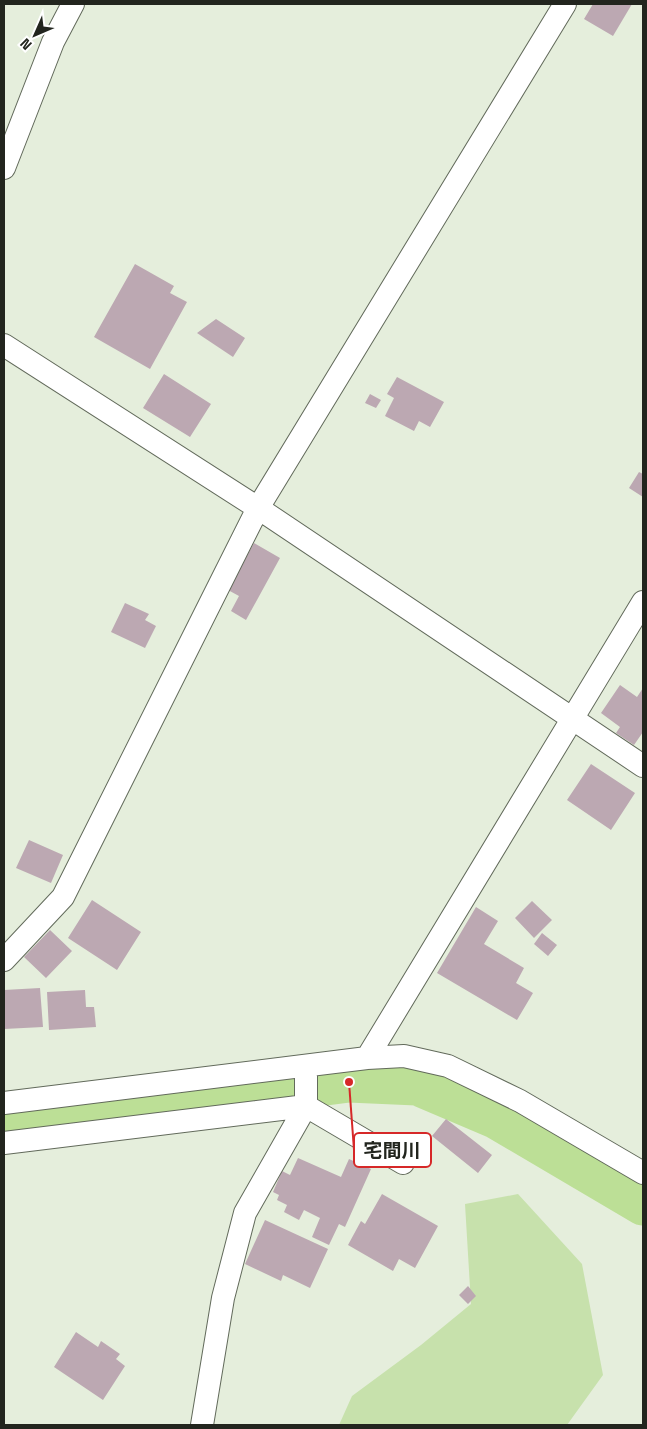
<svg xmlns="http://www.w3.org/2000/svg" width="647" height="1429" viewBox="0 0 647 1429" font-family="'Space Grotesk','Noto Sans JP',sans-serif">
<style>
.green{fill:#c7e1ac}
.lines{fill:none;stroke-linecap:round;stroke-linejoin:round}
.river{stroke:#bcdf96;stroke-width:41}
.building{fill:#bca8b2}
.minor-casing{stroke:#626a5b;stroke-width:24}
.minor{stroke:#fff;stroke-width:22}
.leader{fill:none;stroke:#d62828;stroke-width:2}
.callout-dot{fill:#d62828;stroke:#fff;stroke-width:2}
.callout{fill:#fff;stroke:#d62828;stroke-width:2}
.callout-label{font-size:19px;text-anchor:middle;font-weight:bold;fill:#22251e}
</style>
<rect width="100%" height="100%" fill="#e5eedc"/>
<path class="green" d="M518,1194L582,1264L603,1375L567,1425H339L352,1396L421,1345L471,1304L465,1204Z"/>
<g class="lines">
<path class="river" d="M4,1127L349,1082L417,1085L497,1119L643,1205"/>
</g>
<path class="building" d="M593,4H632L613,36L584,19Z
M135,264L174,286L170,293L187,302L150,369L94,337Z
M216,319L245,338L233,357L197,333Z
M164,374L211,404L190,437L143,408Z
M397,377L444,402L430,427L419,421L414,431L385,416L394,398L387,394Z
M370,394L381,400L376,408L365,403Z
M639,472L643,474V497L629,488Z
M254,543L280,558L246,620L231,611L239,596L228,590Z
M125,603L149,614L145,620L156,626L145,648L111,632Z
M620,685L637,697L643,688V732L634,745L616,733L620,727L601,713Z
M591,764L635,793L611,830L567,800Z
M29,840L63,855L51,883L16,868Z
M92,900L141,932L117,970L68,938Z
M532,901L552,920L534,938L515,918Z
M476,907L498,921L484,944L524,968L516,983L533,993L517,1020L437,973Z
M50,930L72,951L46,978L24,957Z
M542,933L557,945L548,956L534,944Z
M40,988L43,1027L4,1029V990Z
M85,990L86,1007H94L96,1027L49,1030L47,992Z
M446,1119L492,1155L478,1173L432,1136Z
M298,1158L341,1177L349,1159L371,1169L345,1227L339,1224L329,1245L312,1237L320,1218L304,1210L299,1220L284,1212L287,1205L277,1200L279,1195L273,1192L282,1171L290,1175Z
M382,1194L438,1226L415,1268L399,1259L393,1271L348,1245L361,1221L365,1224Z
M265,1220L328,1249L310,1288L283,1275L281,1281L245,1264Z
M468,1286L476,1296L468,1304L459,1295Z
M76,1332L98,1347L101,1341L120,1354L116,1359L125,1366L103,1400L54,1367Z"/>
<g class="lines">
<defs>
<path id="minor" d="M4,168L53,42L73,4
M4,345L258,508L643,766
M4,960L63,897L258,508L565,4
M367,1058L643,602
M4,1103L367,1058L404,1056L448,1066L520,1101L643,1173
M4,1143L306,1106L403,1163
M202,1425L223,1298L245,1213L306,1106V1066"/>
</defs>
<use href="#minor" class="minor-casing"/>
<use href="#minor" class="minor"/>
</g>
<path class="leader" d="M349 1082L354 1150"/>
<circle class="callout-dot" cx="349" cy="1082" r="5"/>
<rect class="callout" x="354" y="1133" width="77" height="34" rx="5"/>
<g class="callout-label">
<text x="392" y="1157">宅間川</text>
</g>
<rect width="647" height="1429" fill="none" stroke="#22251e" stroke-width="10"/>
<g transform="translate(35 35) rotate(225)" stroke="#ffffff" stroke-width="4" paint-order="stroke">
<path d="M0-4L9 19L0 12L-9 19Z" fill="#22251e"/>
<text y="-8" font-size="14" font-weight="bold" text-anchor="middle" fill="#22251e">N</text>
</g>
</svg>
